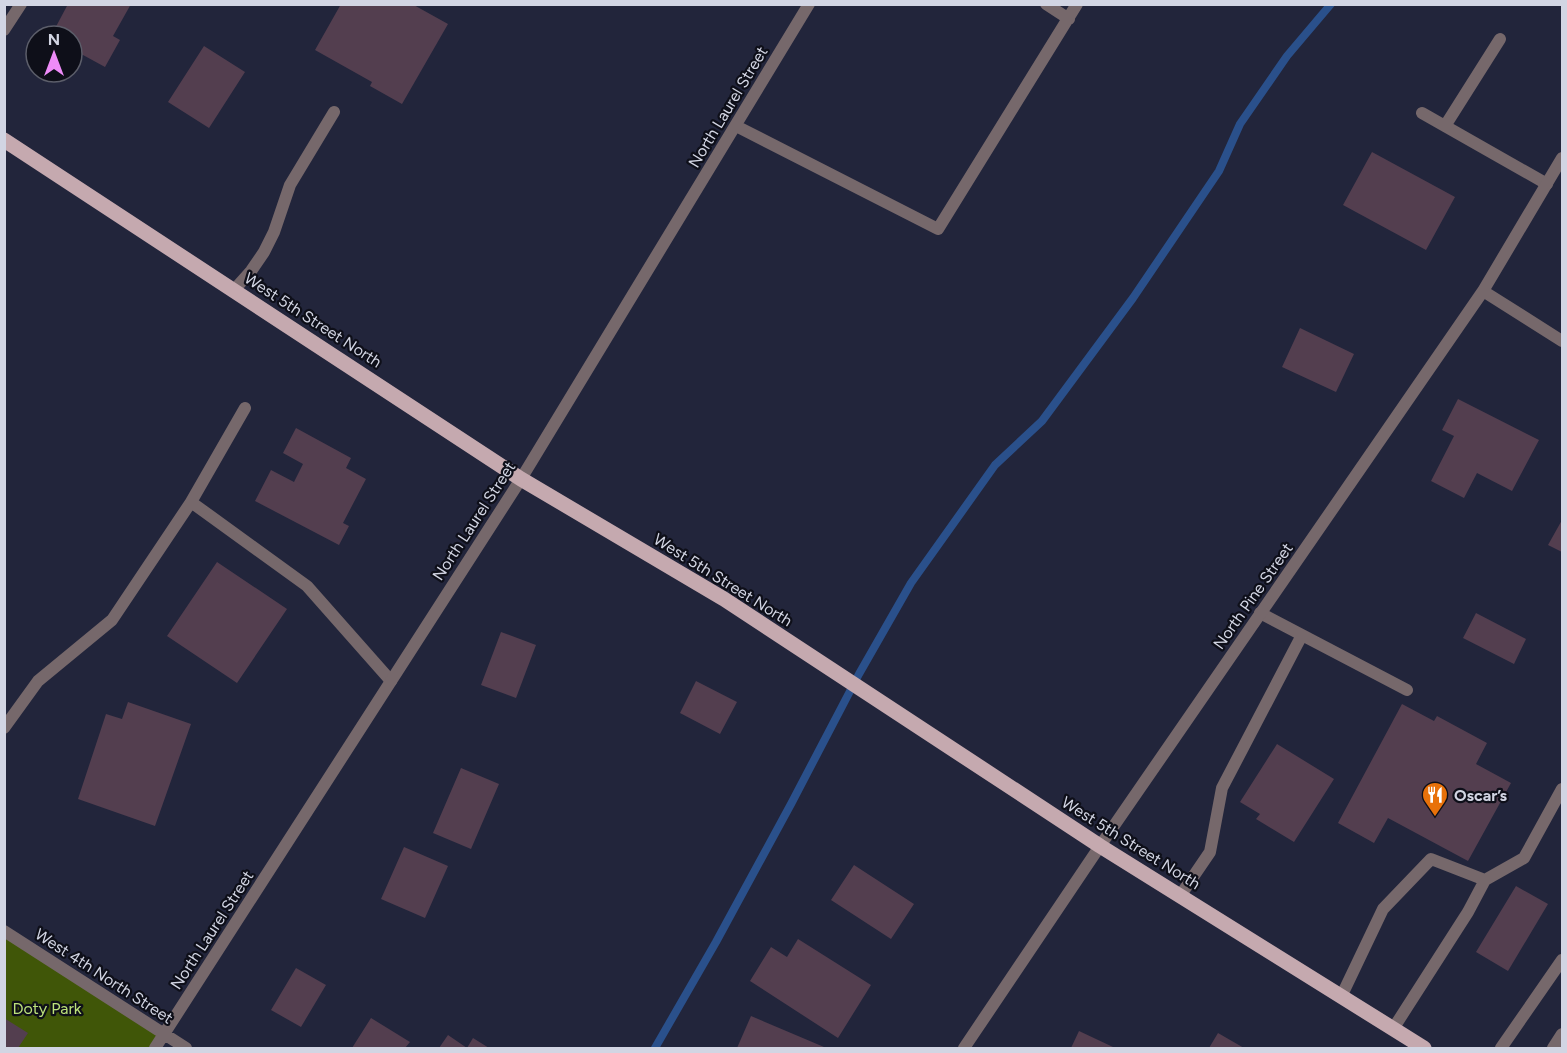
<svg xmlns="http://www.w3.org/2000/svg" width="1567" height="1053" viewBox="0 0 1567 1053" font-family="Figtree,sans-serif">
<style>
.green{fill:#405608}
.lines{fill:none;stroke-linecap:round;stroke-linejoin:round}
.stream{stroke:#2a508b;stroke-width:8}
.building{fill:#533e4f}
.lane{stroke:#76686b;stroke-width:12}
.street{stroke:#76686b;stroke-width:12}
.primary{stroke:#c5a9af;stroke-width:15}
.labels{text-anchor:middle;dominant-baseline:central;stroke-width:4.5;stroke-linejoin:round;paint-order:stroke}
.street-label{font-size:16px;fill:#d2d5e3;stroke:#0e0f19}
.poi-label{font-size:16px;font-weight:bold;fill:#d2d5e3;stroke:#0e0f19;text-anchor:start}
.park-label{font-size:16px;fill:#bce17b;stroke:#0e0f19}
</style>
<rect width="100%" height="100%" fill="#22253b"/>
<path class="green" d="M4,932L164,1034L155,1048H5Z"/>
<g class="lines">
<path class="stream" d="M655,1048L716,942L791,804L859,674L911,583L995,465L1042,421L1133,298L1219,171L1240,124L1287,56L1331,4"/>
</g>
<path class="building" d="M68,4H131L113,36L120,40L105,67L72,49V36H51Z
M341,4H412L448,24L402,104L370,86L372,82L315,50Z
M204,46L245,72L209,128L168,102Z
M1372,152L1455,197L1426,250L1343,205Z
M1300,328L1354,354L1336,392L1282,367Z
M1458,399L1539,440L1512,491L1477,473L1464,498L1431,481L1454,436L1442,430Z
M296,428L351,458L346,468L366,479L343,523L349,526L339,545L255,501L271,470L294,482L303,464L283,453Z
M1562,520V552L1548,545Z
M217,562L287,609L237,683L167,636Z
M1476,613L1526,639L1514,664L1463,638Z
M501,632L536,645L516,698L481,685Z
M696,681L737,702L720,734L680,713Z
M128,702L191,724L155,826L78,799L106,714L122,719Z
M1402,704L1434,721L1437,716L1487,743L1476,764L1511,783L1468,861L1388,818L1374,843L1338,823Z
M1277,744L1334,779L1294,842L1256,819L1260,814L1240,802Z
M461,768L499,784L471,849L433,833Z
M404,847L448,866L425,918L381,899Z
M854,865L914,904L891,939L831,900Z
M1516,886L1548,904L1508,971L1476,952Z
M798,939L871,985L838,1038L750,981L771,947L787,957Z
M296,968L326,985L301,1027L271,1010Z
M751,1016L824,1047L823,1048H737Z
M4,1018L28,1033L18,1048H4Z
M371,1018L410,1042L405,1048H352Z
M1079,1031L1113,1047V1048H1071Z
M1218,1033L1244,1048H1209Z
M448,1035L467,1048L473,1038L489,1048H439Z"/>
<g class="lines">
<path class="lane" d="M1422,113L1547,184
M1445,126L1500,39
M234,290L251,271L264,252L274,232L290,185L334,112
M191,502L245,408
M1260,613L1407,690
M4,728L38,681L112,620L191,502L307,586L391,681
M1485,880L1524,858L1562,789
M1180,896L1210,852L1222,788L1302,635
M1341,997L1383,909L1431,859L1485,880L1468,912L1393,1029
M1501,1048L1562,960
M1553,1048L1562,1034"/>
<path class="street" d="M1046,4L1069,19
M4,30L21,4
M736,126L938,229L1077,4
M1483,291L1562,341
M4,931L186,1048
M155,1048L521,479L809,4
M964,1048L1100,846L1483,291L1562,158"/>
<path class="primary" d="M4,140L521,479L724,599L1100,846L1424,1048"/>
</g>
<defs>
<symbol id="restaurant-pin" viewBox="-11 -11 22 30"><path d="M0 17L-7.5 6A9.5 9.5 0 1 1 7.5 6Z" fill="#e8710a" stroke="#0e0f19"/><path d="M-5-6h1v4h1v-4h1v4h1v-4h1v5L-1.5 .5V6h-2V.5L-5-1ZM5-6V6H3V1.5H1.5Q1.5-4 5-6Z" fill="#fff"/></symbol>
</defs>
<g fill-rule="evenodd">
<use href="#restaurant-pin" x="1420" y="780" width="30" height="40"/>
</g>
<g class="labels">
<g class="street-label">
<text transform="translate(728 107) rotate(-59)">North Laurel Street</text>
<text transform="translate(313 320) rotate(33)">West 5th Street North</text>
<text transform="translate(474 521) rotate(-57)">North Laurel Street</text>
<text transform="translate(723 580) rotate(32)">West 5th Street North</text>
<text transform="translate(1253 596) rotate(-55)">North Pine Street</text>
<text transform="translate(1131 843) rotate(32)">West 5th Street North</text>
<text transform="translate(212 930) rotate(-57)">North Laurel Street</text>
<text transform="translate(104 976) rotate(33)">West 4th North Street</text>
</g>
<g class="poi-label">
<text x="1454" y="795">Oscar’s</text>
</g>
<g class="park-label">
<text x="47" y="1008">Doty Park</text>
</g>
</g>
<rect width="1567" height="1053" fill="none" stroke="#d2d5e3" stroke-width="12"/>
<g transform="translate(54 54)"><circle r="28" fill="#0e0f19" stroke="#5c5e6a" stroke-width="1.5"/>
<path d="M0-4.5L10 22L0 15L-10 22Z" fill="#ee8bf8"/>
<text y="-9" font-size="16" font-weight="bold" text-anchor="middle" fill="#d2d5e3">N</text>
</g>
</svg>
